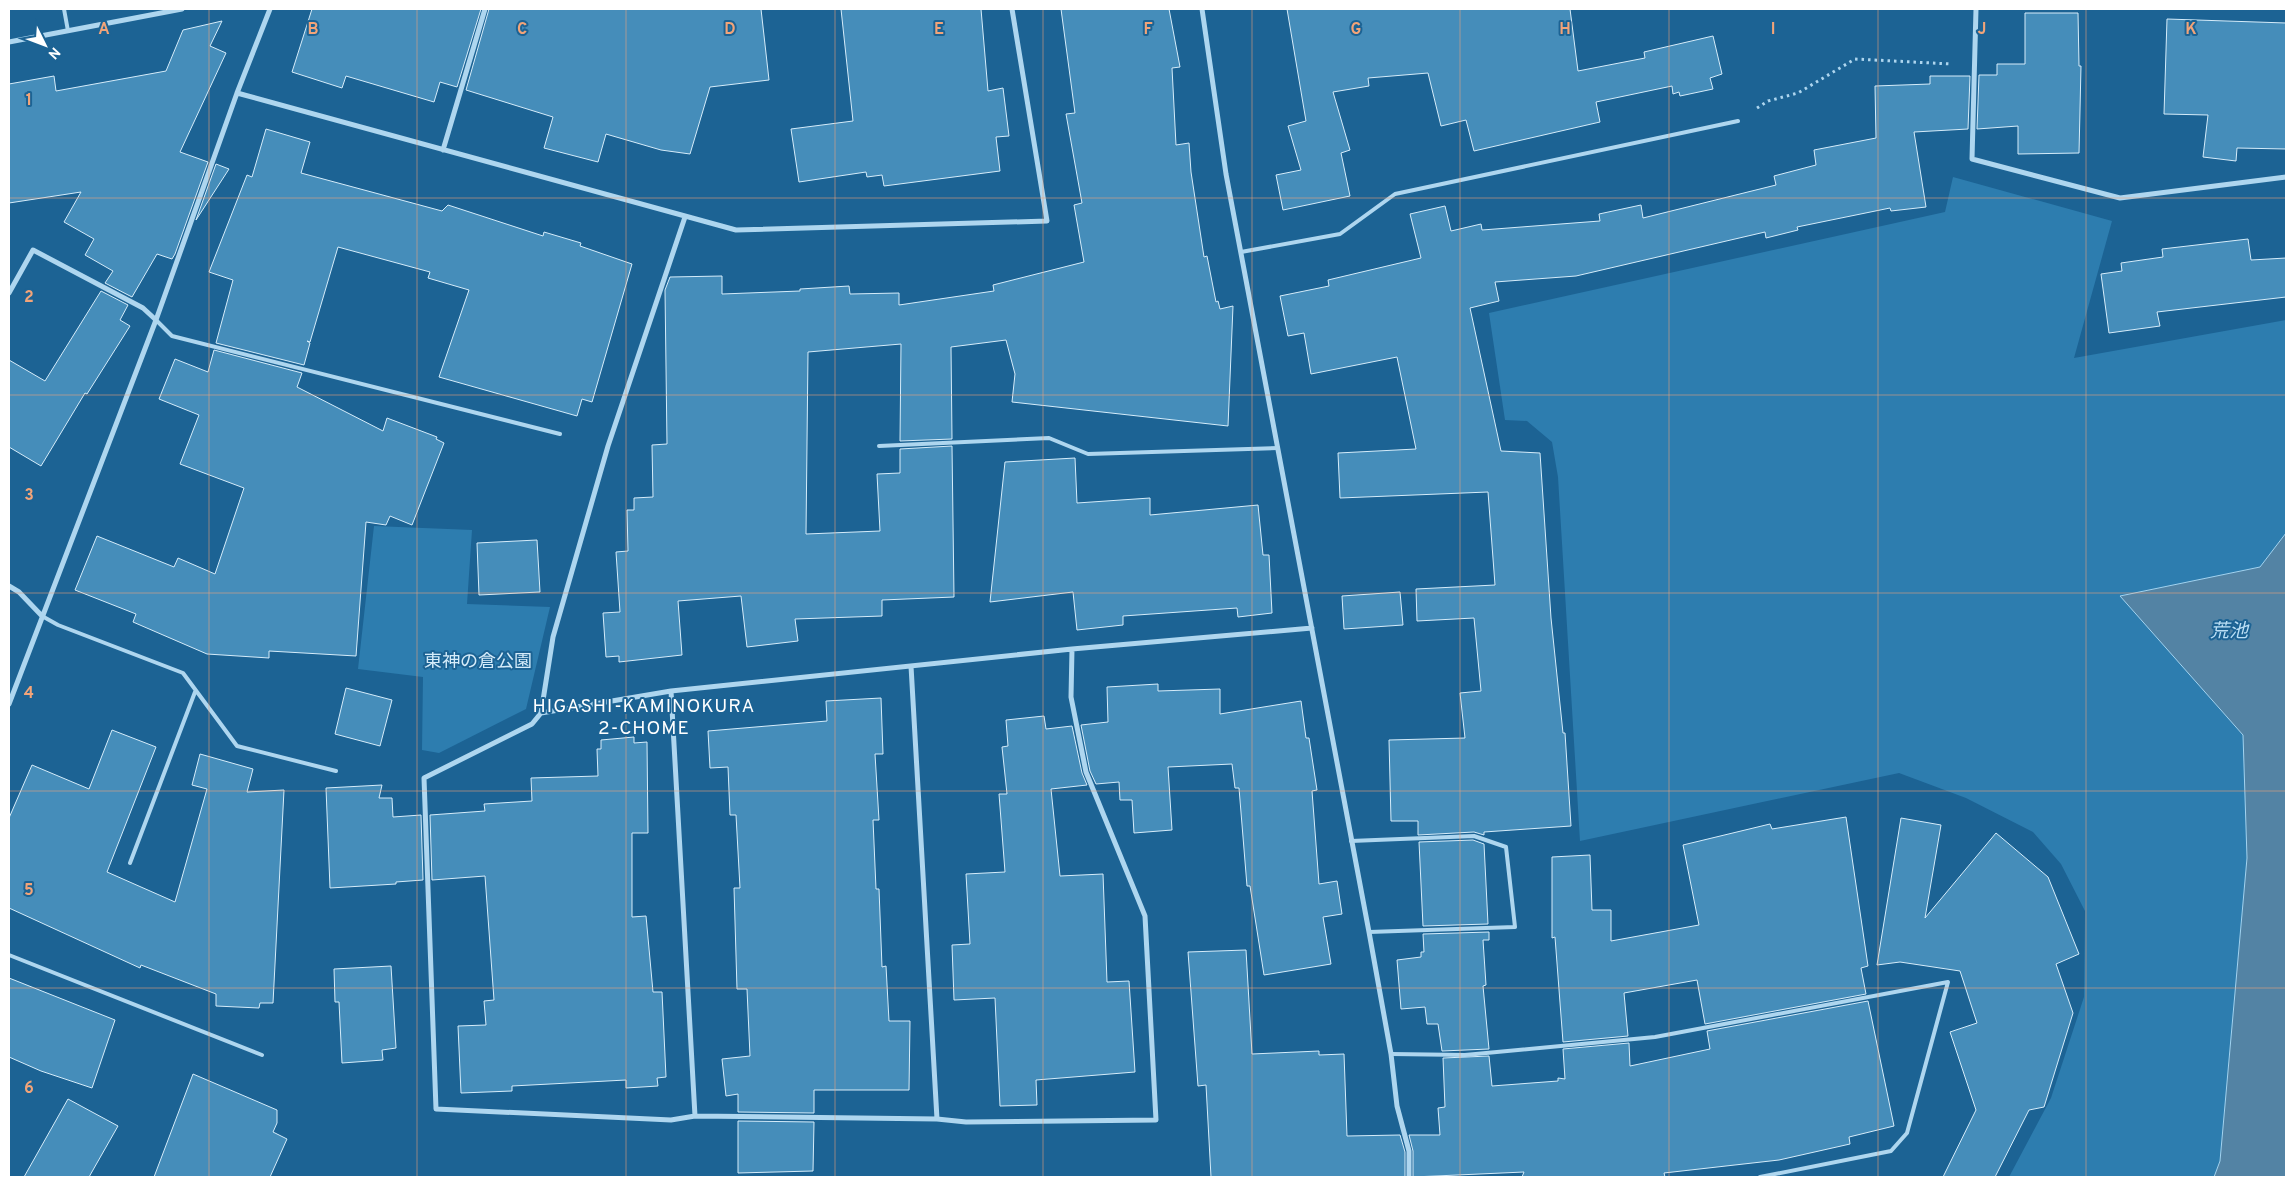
<svg xmlns="http://www.w3.org/2000/svg" width="2295" height="1186" viewBox="0 0 2295 1186" font-family="Overpass,'Noto Sans JP',sans-serif">
<style>
.green{fill:#2d7daf}
.water{fill:#5383a4;stroke:#a2d3f0}
.building{fill:#458dba;stroke:#d5ecfa}
.lines{fill:none;stroke-linecap:round;stroke-linejoin:round}
.path{stroke:#aed6ef;stroke-width:3;stroke-dasharray:2.5 4;stroke-linecap:butt}
.service{stroke:#aed6ef;stroke-width:4}
.minor{stroke:#aed6ef;stroke-width:5}
.grid{fill:none;stroke:#f2a479;stroke-width:1;stroke-opacity:0.55}
.labels{text-anchor:middle;dominant-baseline:central;stroke-width:4;stroke-linejoin:round;paint-order:stroke}
.park-label{font-size:18px;fill:#d5ecfa;stroke:#1c6394}
.water-label{font-size:19px;font-style:italic;fill:#bbdff5;stroke:#1c6394}
.neighbourhood-label{font-size:19px;letter-spacing:1px;fill:#fff;stroke:#1c6394}
.grid-label{font-size:16px;text-anchor:middle;font-weight:bold;fill:#f2a479;stroke:#1c6394;stroke-width:4;stroke-linejoin:round;paint-order:stroke}
</style>
<rect width="100%" height="100%" fill="#1c6394"/>
<path class="green" d="M1953,177L2112,221L2074,358L2286,320V533L2260,567L2121,596L2243,735L2247,858L2220,1161L2214,1177H2009L2051,1098L2084,997L2085,911L2061,864L2033,832L1966,798L1899,773L1580,841L1558,477L1552,442L1527,421L1505,420L1489,313L1945,212Z
M374,526L472,530L467,604L550,607L526,709L439,753L422,750L423,677L358,669Z"/>
<path class="water" d="M2286,533V1177H2214L2220,1161L2247,858L2243,735L2120,596L2260,567Z"/>
<path class="building" d="M312,9H481L457,87L440,82L434,102L346,76L342,88L292,72Z
M489,9H761L769,80L710,87L690,154L661,150L606,134L598,162L544,148L553,117L466,90Z
M841,9H981L988,91L1003,88L1009,136L996,137L1000,171L884,186L882,175L867,177L866,172L799,182L791,129L853,121Z
M1061,9H1169L1180,67L1172,68L1176,145L1189,143L1191,172L1204,257L1207,256L1216,302L1218,301L1220,309L1233,306L1228,426L1012,402L1015,374L1006,340L951,347L952,439L900,441L901,344L808,352L806,534L880,531L877,474L900,473V449L952,446L954,597L882,600V616L795,619L798,641L747,647L741,596L678,601L682,655L619,662V656L606,657L603,613L620,612L616,552L628,551L627,510H634V498L653,497L652,445L667,444L665,290L670,277L722,276V294L800,291V289L849,286L850,294L899,293V305L994,291L993,285L1084,262L1074,205L1082,203L1066,114L1075,113Z
M1287,9H1570L1578,71L1645,58L1644,52L1713,36L1722,74L1710,78L1713,89L1680,96L1679,92L1673,94L1672,86L1596,102L1600,122L1474,151L1466,120L1441,126L1428,73L1368,78L1369,86L1333,92L1350,150L1341,153L1350,196L1283,210L1276,175L1301,170L1288,126L1306,121Z
M2025,13H2078L2079,66H2081L2079,153L2018,154V126L1977,129L1979,75H1997V64H2025Z
M2167,19L2286,23V149L2237,148L2236,161L2203,157L2208,115L2164,114Z
M222,21L210,46L226,53L180,152L208,162L175,254L172,259L157,254L132,297L105,283L113,271L85,255L94,239L64,222L81,192L9,203V84L54,76L56,91L166,71L183,30Z
M1930,76H1970L1968,129L1914,132L1926,207L1891,211L1890,208L1797,227L1798,230L1766,238L1765,232L1576,276L1495,282L1499,301L1470,308L1501,451L1540,453L1551,618L1563,733H1565L1571,826L1484,832V835L1474,832L1418,835V821H1391L1389,740L1465,738L1460,693L1481,691L1474,618L1417,621L1416,589L1495,585L1488,492L1340,498L1338,453L1416,449L1397,357L1311,374L1304,333L1288,336L1280,296L1329,286L1328,280L1421,258L1410,214L1445,206L1451,231L1481,224L1482,230L1600,221L1599,214L1641,205L1643,218L1776,185L1774,176L1816,165L1814,150L1876,138L1875,86L1930,84Z
M266,129L310,142L301,173L442,211L448,205L543,236L544,232L581,243L580,246L632,264L592,402L582,399L577,416L439,377L469,290L428,278L430,272L338,247L310,342L307,341L310,343L304,365L216,343L233,280L209,272L247,175L252,177Z
M216,164L229,169L196,220Z
M2248,239L2251,260L2286,258V297L2157,312L2160,326L2109,333L2101,274L2122,271L2121,263L2163,257L2162,249Z
M101,291L128,305L120,320L130,326L87,394L85,393L41,466L9,447V360L45,381Z
M214,350L302,373L297,387L383,431L387,418L437,437L436,439L444,443L412,525L390,516L386,525L366,522L356,656L269,651V658L207,654L133,622L136,614L75,590L97,536L174,567L178,558L215,574L244,488L180,464L199,415L159,399L175,359L208,372Z
M1075,458L1077,503L1150,498V515L1258,505L1263,555H1269L1272,613L1238,617L1237,608L1123,616V625L1077,630L1073,592L990,602L1005,462Z
M537,540L540,592L479,595L477,543Z
M1400,592L1403,625L1344,629L1342,596Z
M1158,684V691L1220,689V714L1301,701L1306,738H1309L1317,790L1312,791L1319,884L1337,881L1342,914L1323,917L1331,964L1264,975L1250,886H1247L1239,788H1235L1232,764L1168,767L1172,830L1134,833L1132,800H1120L1119,782L1096,784L1090,771L1081,725L1108,722L1107,687Z
M346,688L392,700L380,746L335,734Z
M881,698L883,754H875L879,820H873L876,889H879L882,967L886,966L889,1021H910L909,1090H814V1113L738,1112V1094L726,1096L722,1059L750,1056L747,989H737L734,888H740L736,815H730L728,767L710,768L708,731L827,721L826,701Z
M1044,716L1046,729L1072,726L1082,773L1087,785L1051,789L1060,876L1103,874L1107,982L1129,981L1135,1072L1036,1080L1037,1105L1000,1106L995,998L954,1000L952,945L970,944L966,874L1005,872L999,794H1007L1002,747L1008,746L1006,720Z
M112,730L156,747L107,872L175,902L207,789L192,785L200,754L253,769L247,792L284,790L273,1003H260L259,1008L216,1006V994L141,965L140,968L9,908V818L32,765L89,789Z
M634,737V743L647,742L648,833H632V917L646,916L653,992H662L666,1077L657,1078L658,1086L626,1088V1080L512,1086V1091L461,1093L458,1026L486,1025L484,1001L494,1000L485,876L432,880L430,815L485,811L484,804L532,801L531,778L598,776L597,749H601V740Z
M382,785L379,798H392L393,817L421,815L423,880L396,882V884L330,888L326,788Z
M1846,817L1868,966L1861,968L1866,994L1705,1024L1697,980L1624,993L1628,1036L1563,1042L1555,937L1552,938V857L1590,855L1592,910H1611V941L1699,925L1683,845L1770,824L1772,829Z
M1901,818L1941,825L1925,918L1996,833L2048,877L2079,954L2056,964L2073,1013L2044,1107L2029,1110L1995,1177H1943L1976,1110L1950,1032L1977,1023L1960,971L1900,962L1877,965Z
M1473,840L1484,844L1488,924L1423,926L1419,842Z
M1489,932V940H1483L1486,985L1483,986L1489,1049L1442,1051L1438,1024H1427L1425,1007L1401,1009L1397,960L1421,957V952H1424L1423,934Z
M1246,950L1252,1054L1319,1051V1055L1344,1054L1347,1136L1400,1135L1405,1152V1177H1211L1206,1085L1198,1086L1188,952Z
M391,966L396,1048L382,1050L383,1060L342,1063L339,1002H335L334,969Z
M9,978L115,1020L92,1088L41,1071L9,1057Z
M1868,1001L1894,1126L1849,1137L1850,1144L1779,1160L1664,1173L1665,1177H1522L1524,1172L1413,1177V1151L1409,1135H1440L1438,1108L1445,1107L1443,1058L1489,1056L1492,1086L1558,1081V1078L1565,1079L1563,1049L1629,1043L1630,1066L1710,1049L1707,1031Z
M193,1074L277,1110V1123L273,1132L287,1139L270,1177H154Z
M68,1099L118,1126L89,1177H24Z
M738,1121L814,1122L813,1171L738,1173Z"/>
<g class="lines">
<path class="path" d="M1757,108L1768,101L1798,93L1855,59L1951,64"/>
<path class="service" d="M64,9L68,31
M1241,252L1340,234L1395,194L1738,121
M156,320L172,336L560,434
M879,446L1049,438L1088,454L1278,448
M42,616L58,625L183,673L237,746L336,771
M1351,841L1474,836L1506,847L1515,927L1369,932
M130,863L195,692
M9,955L262,1055
M1391,1054L1465,1055L1655,1037L1948,982L1907,1133L1891,1151L1760,1177"/>
<path class="minor" d="M1202,9L1226,174L1369,932L1391,1054L1397,1106L1409,1151V1177
M1976,9L1972,159L2120,198L2286,177
M9,42L182,9
M237,93L736,230L1047,221L1012,9
M443,150L485,9
M685,217L608,446L553,637L541,713L671,691L1072,649L1312,628
M9,293L33,250L143,308L156,320
M9,586L19,592L42,616
M671,691L695,1116L937,1119L911,666
M9,704L156,320L237,93L270,9
M541,713L532,724L424,778L436,1109L671,1120L695,1116
M937,1119L966,1122L1156,1120L1145,916L1086,772L1071,697L1072,649"/>
</g>
<path class="grid" d="M209,9V1177M417,9V1177M626,9V1177M835,9V1177M1043,9V1177M1252,9V1177M1460,9V1177M1669,9V1177M1878,9V1177M2086,9V1177M9,198H2286M9,395H2286M9,593H2286M9,791H2286M9,988H2286"/>
<g class="labels">
<g class="park-label">
<text x="478" y="662">東神の倉公園</text>
</g>
<g class="water-label">
<text x="2229" y="632">荒池</text>
</g>
<g class="neighbourhood-label">
<text x="644" y="707">HIGASHI-KAMINOKURA<tspan x="644" dy="22">2-CHOME</tspan></text>
</g>
</g>
<g class="grid-label">
<text x="104" y="34">A</text>
<text x="313" y="34">B</text>
<text x="522" y="34">C</text>
<text x="730" y="34">D</text>
<text x="939" y="34">E</text>
<text x="1148" y="34">F</text>
<text x="1356" y="34">G</text>
<text x="1565" y="34">H</text>
<text x="1773" y="34">I</text>
<text x="1982" y="34">J</text>
<text x="2191" y="34">K</text>
<text x="29" y="105">1</text>
<text x="29" y="302">2</text>
<text x="29" y="500">3</text>
<text x="29" y="698">4</text>
<text x="29" y="895">5</text>
<text x="29" y="1093">6</text>
</g>
<rect width="2295" height="1186" fill="none" stroke="#ffffff" stroke-width="20"/>
<g transform="translate(45 45) rotate(132)" stroke="#1c6394" stroke-width="4" paint-order="stroke">
<path d="M0-4L9 19L0 12L-9 19Z" fill="#ffffff"/>
<text y="-8" font-size="14" font-weight="bold" text-anchor="middle" fill="#ffffff">N</text>
</g>
</svg>
